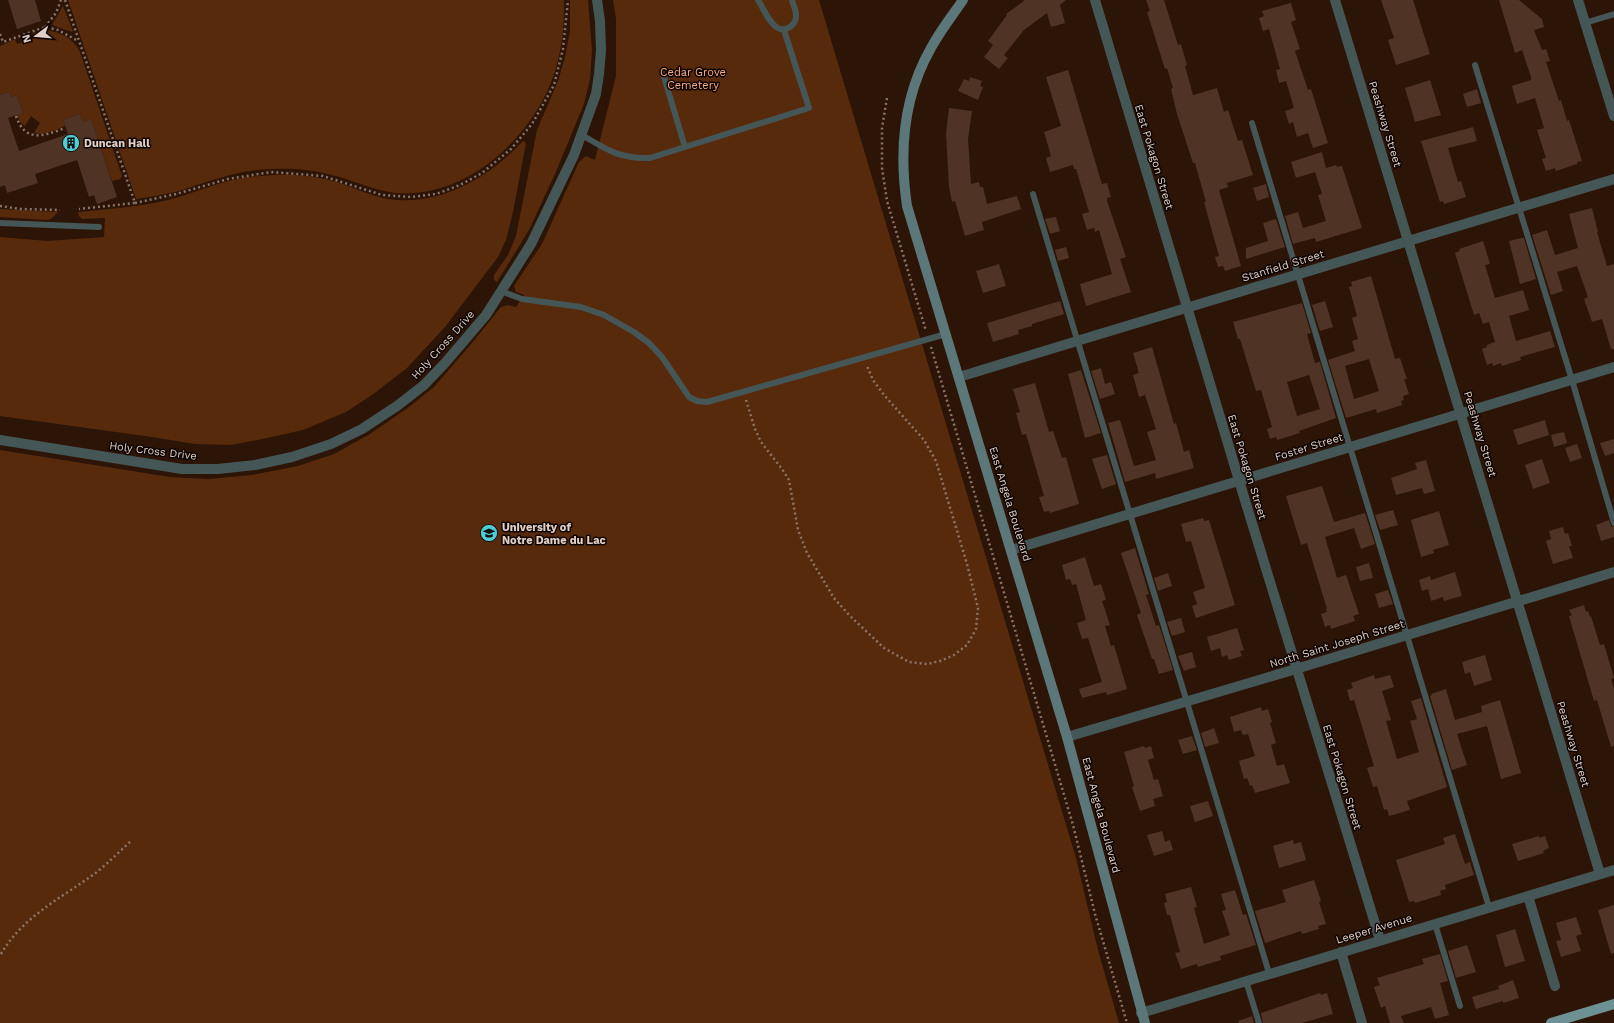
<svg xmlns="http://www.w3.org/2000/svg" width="1614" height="1023" viewBox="0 0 1614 1023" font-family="'Work Sans',sans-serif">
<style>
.green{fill:#582a0c}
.building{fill:#4f3425;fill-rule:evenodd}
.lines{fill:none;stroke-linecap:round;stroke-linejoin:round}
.path{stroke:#8a756a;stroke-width:2.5;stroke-dasharray:2 3;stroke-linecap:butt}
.service{stroke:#455657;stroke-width:6}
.minor{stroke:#455657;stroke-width:10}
.secondary{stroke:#5c7779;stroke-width:10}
.primary{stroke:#6e9193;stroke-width:10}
.labels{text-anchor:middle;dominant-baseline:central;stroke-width:3;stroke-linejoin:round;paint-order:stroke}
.park-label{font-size:11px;fill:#fdad81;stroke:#0d0401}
.street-label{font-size:11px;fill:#e1cfc6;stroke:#0d0401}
.poi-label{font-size:11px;font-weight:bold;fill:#e1cfc6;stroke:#0d0401;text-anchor:start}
</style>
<rect width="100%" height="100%" fill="#2c1406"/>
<path class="green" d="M68,0H564C565,31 560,66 546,94C521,144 471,189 414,193C384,196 359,182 332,175C311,169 290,168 269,169C236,170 206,183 175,192C162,195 149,197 136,199Z
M570,0H588L592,50L590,79L584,104L555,174L529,230L497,282L494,280V275L508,255L516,236L537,130L558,81L565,57L570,31Z
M613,0H819L1076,858L1098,950L1119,1023H0V450L170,477L208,479L252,475L298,466L334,454L370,434L409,407L434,387L472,343L501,307L508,305L516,307L524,295L516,292L514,286L542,244L579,162L586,156L595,160L616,76V19Z
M63,6L73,31L72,32L52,25Z
M45,30C61,32 73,38 80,52L122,176L120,179L112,181L91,119L83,122L80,114L63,120L65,126C55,130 44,136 34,133L40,123L31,116L25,126L20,122L17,115L23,113L17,95L11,97L9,92L0,95V46L15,39L17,44L28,40V38L35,35L34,33Z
M523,141L526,143L513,212L506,240L498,257L445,327L407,368L372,395L346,412L303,430L258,440L231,445L195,444L152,437L0,416V237L47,241L104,237L105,218L82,219L79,216L78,212C108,209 138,207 168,200C191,194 214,184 237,179C249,176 262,176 274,175C293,174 315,176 334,181C350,186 366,194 383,198C435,209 488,179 523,141Z
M0,209L58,212L51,219L46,220L0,217Z"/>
<path class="building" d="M8,0H35L41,21L17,29Z
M1025,0H1066L1060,5L1065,23L1051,27L1047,13L1024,30L1004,55L1008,58L999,69L984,57L993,45L988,41L1007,15L1006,14Z
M1146,0H1164L1178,45L1181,44L1187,65L1185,66L1193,95L1217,88L1224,112L1228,110L1238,141L1242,140L1253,175L1227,183L1228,187L1219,190L1241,266L1225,271L1223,266L1218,267L1215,257L1219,256L1204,202H1206L1195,163H1193L1177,114L1171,89L1173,88L1167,68L1165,69L1147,12L1150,11Z
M1381,0H1413L1430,54L1396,65L1388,40L1394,38Z
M1499,0H1519L1542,19L1544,27L1534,30L1542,50L1546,49L1550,61L1546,62L1559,101L1561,100L1567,121L1569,120L1582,161L1577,162V164L1556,171L1555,168L1546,171L1542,159L1546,158L1537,130L1544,128L1535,98L1517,104L1512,86L1531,80V77L1522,50L1515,53Z
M1291,3L1296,20L1291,22L1300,49L1295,51L1308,90L1311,89L1328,143L1313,148L1308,133L1297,137L1293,122L1289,124L1285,111L1294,108L1286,81L1279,83L1276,70L1280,69L1269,29L1263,31L1259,18L1264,16L1262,11Z
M1068,70L1101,181L1102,184L1107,183L1111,197L1107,198V201L1126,257L1120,259L1131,292L1086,306L1080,284L1112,274L1099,230L1095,232L1094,228L1087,230L1082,214L1089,212L1076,169H1074L1073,165L1050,172L1046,158L1051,156L1044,132L1061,126L1046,77Z
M970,77L982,81L980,86L983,87L978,100L958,91L964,79L969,81Z
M1430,80L1441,115L1415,122L1405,88Z
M1477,89L1481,103L1467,107L1463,94Z
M9,92L11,97L17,95L23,113L8,118L19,151L68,134L63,120L80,114L83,122L91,119L117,197L97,204L94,195L89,197L77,160L35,174L38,183L7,193L5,185L0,187V95Z
M949,108L972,111L968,139L971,184L979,182L980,187H983L987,204L1017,196L1021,209L982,222L984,230L965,236L955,201L952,202L949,187L946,134Z
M1473,127L1477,141L1448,148L1458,182L1461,181L1466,197L1444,204L1443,201L1440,202L1421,141Z
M1322,152L1326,168L1336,165L1337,167L1342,166L1362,228L1316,242L1315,238L1293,244L1285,216L1298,212L1303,228L1326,221L1318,195L1322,194L1315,172L1296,178L1291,162Z
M1266,184L1269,197L1257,201L1253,188Z
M1592,208L1598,232H1597L1607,266L1614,264V349H1611L1602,319L1592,322L1584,299L1588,297L1577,266L1557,272L1563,291L1551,295L1532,235L1547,230L1555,255L1578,248L1569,214Z
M1056,217L1060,231L1050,234L1045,219Z
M1276,219L1285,247L1246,259V248L1268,241L1263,223Z
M1521,238H1524L1536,279L1520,284L1509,241Z
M1483,241L1490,264L1485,265L1495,298L1523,290L1529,310L1509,316L1516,341L1550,331L1555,347L1520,357L1521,360L1502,366L1501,363L1493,366L1492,363L1487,365L1482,349L1487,347V345L1495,342L1489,322L1483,324L1479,313L1474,315L1455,253L1460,251L1459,249Z
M1066,247L1069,258L1058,261L1055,250Z
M999,264L1006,286L983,293L976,271Z
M1371,276L1395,359L1400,358L1407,379H1404L1409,394L1403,396L1404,400L1401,401L1402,405L1377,413L1376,409L1346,418L1328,360L1355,351L1352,341L1358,339L1352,318L1357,316L1349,287L1352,286L1351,282ZM1369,359L1379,391L1354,399L1345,366Z
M1060,301L1064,314L1032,324V326L1018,330L1019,334L993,342L987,323Z
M1325,301L1333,327L1320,331L1312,305Z
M1302,303L1311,333L1307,334L1315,363L1320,362L1336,418L1299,431L1300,433L1277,440L1276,437L1270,439L1267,429L1272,427L1261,390L1256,391L1240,339H1238L1233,322ZM1309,375L1320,409L1297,416L1287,382Z
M1152,347L1174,424L1176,423L1184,452L1189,450L1194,468L1156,479L1155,473L1125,482L1108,423L1120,420L1134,466L1156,460L1147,432L1156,429L1145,395L1139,397L1133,375L1139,373L1133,353Z
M1101,368L1105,384L1111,382L1115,394L1100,399L1091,371Z
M1081,370L1101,433L1085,438L1068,374Z
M1035,383L1049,432L1053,431L1062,458L1066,457L1079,504L1050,513L1049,511L1044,512L1039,497L1044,496L1026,434L1022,435L1016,413L1020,412L1013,389Z
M1545,420L1549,435L1518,445L1513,430Z
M1564,432L1567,443L1554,447L1551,435Z
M1614,439V453L1605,456L1600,443Z
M1577,444L1582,458L1570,462L1565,448Z
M1107,455L1116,484L1102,489L1092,459Z
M1542,459L1550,483L1533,489L1525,465Z
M1426,460L1435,491L1424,494L1422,488L1396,495L1391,478L1417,469L1415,463Z
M1322,486L1334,522L1365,513L1375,544L1361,549L1354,528L1325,537L1337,578L1346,575L1359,614L1353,616L1355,621L1331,629L1330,625L1325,627L1321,614L1327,612L1326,609H1327L1307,543L1301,545L1286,496Z
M1393,510L1398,525L1380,530L1375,515Z
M1439,511L1449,545L1433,550L1434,553L1421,557L1411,520Z
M1203,518L1204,521L1209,520L1235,605L1196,618L1192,606L1197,604L1193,592L1205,588L1191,541L1186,542L1181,524Z
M1609,520L1611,526L1614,527V537L1601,541L1596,525Z
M1563,527L1565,534L1568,533L1572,546H1569L1573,558L1553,564L1546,541L1551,539L1549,531Z
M1135,548L1149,594L1146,595L1156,626L1159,625L1173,670L1159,674L1154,659H1152L1137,615L1141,613L1121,553Z
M1085,557L1094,586L1101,584L1106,600L1102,601L1110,625L1105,626L1111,646L1114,645L1127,689L1107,695L1106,692L1082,698L1079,689L1102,682L1088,638L1082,639L1077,623L1086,620L1076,584L1072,585L1070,579L1066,580L1062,565Z
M1369,563L1373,578L1360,581L1356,567Z
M1455,572L1462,596L1444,601L1443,597L1431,601L1428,589L1422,591L1419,580L1430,576L1431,580Z
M1168,573L1172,586L1158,591L1154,578Z
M1388,590L1393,604L1379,608L1375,594Z
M1584,605L1586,612L1588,611L1590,617L1591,616L1600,645L1604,644L1614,678L1611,679L1614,689V746L1611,747L1597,700L1594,701L1569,616L1572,615L1569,610Z
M1181,618L1185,632L1172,636L1167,622Z
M1237,628L1244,650L1240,651L1242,656L1229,660L1227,655L1222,657L1220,648L1211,651L1207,637Z
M1192,652L1196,667L1184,671L1178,656Z
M1485,655L1492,680L1474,686L1470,672L1465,674L1462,662Z
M1374,675L1375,679L1390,675L1394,687L1382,691L1391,720L1386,721L1397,759L1419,752L1410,721L1417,719L1411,701L1421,698L1447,787L1407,801L1410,810L1389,816L1387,809L1384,810L1377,786L1373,787L1367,768L1374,766L1354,700L1350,701L1347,690L1353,688L1351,683Z
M1446,689L1455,720L1482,712L1481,706L1500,700L1521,773L1501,779L1487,726L1457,734L1467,765L1452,770L1430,696L1432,695L1431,694Z
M1261,707L1262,711L1268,709L1272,722L1270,723L1276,743L1271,745L1277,766L1284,764L1290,783L1255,793L1252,785L1250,786L1247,778L1244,779L1239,761L1255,756L1248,734L1243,735L1241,730L1234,732L1230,717Z
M1214,728L1219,743L1205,747L1201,733Z
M1192,736L1197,750L1183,754L1178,740Z
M1144,746L1145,748L1151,746L1154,758L1148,760L1154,780L1158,779L1163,796L1153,799L1155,806L1140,811L1132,787L1134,786L1124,752Z
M1208,801L1213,816L1195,822L1190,806Z
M1162,831L1165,842L1170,840L1173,850L1154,856L1147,835Z
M1455,834L1465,864L1470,862L1474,875L1445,885L1446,889L1440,891L1441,895L1415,903L1414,901L1409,902L1396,860L1445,844L1443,838Z
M1539,836V838L1545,836L1549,848L1543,851L1544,853L1518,861L1512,844Z
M1293,840L1294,844L1301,842L1306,860L1279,868L1273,846Z
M1314,880L1321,901L1319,902L1326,924L1318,926L1319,929L1302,934L1301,931L1265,943L1255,911L1286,902L1282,890Z
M1191,887L1197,907L1194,908L1204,944L1230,935L1222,911L1226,910L1221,894L1235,890L1243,915L1246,914L1256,945L1220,956L1221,960L1198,967L1197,964L1181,969L1175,953L1180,952L1170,915H1167L1164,903L1167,902L1165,894Z
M1614,905V953L1611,954L1598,910Z
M1576,917L1582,934L1576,936L1581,951L1561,957L1556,941L1561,940L1556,923Z
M1515,929L1525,961L1505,967L1496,935Z
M1467,945L1476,972L1456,978L1448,951Z
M1440,954L1448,981L1440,983L1449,1015L1435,1019L1431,1007L1401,1016L1404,1023H1390L1385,1006L1381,1008L1374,987L1380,985L1377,978L1424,964L1422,959Z
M1513,980L1519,998L1503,1003V1001L1476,1009L1472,997L1499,989L1498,986Z
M1320,993L1321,995L1327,993L1333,1014L1302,1023H1263L1261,1013Z
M1252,1016L1254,1023H1239L1238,1021Z"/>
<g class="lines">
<path class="path" d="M65,0L135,203L79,209
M45,27L56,13L61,0
M0,34L3,42L45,27L58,30L78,41
M887,98L882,128V168L887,201L926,331
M16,116C25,143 44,136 65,128
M135,203L176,194L228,179L271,172L323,176L382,195L411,197L436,194L460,185L482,173L511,149L532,124L554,85L563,49L568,0
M0,206L20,209L60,210
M931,347L1073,825L1095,914L1127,1023
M746,400L755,429L761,442L782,469L789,480L798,530L807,553L834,598L850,616L884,648L909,662L927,664L940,661L954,655L967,645L976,629L978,608L967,564L936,461L924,440L884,395L873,380L867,366
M1,954C23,916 63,897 97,872C109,862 120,851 131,841"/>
<path class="service" d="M758,0C763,8 768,20 775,26C783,34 797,26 796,15C796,10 793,5 792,0
M1585,23L1614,14
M1475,65L1572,380L1614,523
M664,77L685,147
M1252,123L1489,907
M582,135C607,150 620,159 650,158L809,108L784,30
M1033,194L1269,973
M0,223L99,227
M501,291L522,299L581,307L604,315L634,332L649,343L662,357L689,397L697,401L707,402L946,334
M1435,924L1460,1006
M1246,981L1259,1023"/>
<path class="minor" d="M1095,0L1244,497L1380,940
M1335,0L1600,874
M1578,0L1614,116
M959,377L1100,334L1614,179
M0,440L182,469H218L255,465L292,457L331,444L362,429L397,406L424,385L445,363L486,315L531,244L574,155L596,94L599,74L601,50L600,21L597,0
M1011,550L1614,367
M1067,737L1296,669L1614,572
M1528,896L1555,986
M1341,952L1362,1023
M1141,1013L1614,870"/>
<path class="secondary" d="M963,0C952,16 940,31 931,48C903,97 899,152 907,206L1067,737L1145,1023"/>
<path class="primary" d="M1551,1023L1614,1004"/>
</g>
<defs>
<symbol id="building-disc" viewBox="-11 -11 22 22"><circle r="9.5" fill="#51ccd4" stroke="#0d0401"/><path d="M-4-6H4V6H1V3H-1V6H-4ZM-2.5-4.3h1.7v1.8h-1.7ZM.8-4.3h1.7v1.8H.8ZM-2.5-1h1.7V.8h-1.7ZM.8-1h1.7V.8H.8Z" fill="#111"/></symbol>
<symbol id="university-disc" viewBox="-11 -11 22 22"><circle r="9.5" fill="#51ccd4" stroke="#0d0401"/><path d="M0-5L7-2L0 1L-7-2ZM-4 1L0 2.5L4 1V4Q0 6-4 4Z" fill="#111"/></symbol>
</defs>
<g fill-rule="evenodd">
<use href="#building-disc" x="61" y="133" width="20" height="20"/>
<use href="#university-disc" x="479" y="523" width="20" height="20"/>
</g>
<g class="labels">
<g class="park-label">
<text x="693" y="72">Cedar Grove<tspan x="693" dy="13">Cemetery</tspan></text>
</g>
<g class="street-label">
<text transform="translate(1385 124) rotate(73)">Peashway Street</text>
<text transform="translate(1154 157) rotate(73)">East Pokagon Street</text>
<text transform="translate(1283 266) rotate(-17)">Stanfield Street</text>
<text transform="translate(443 345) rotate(-48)">Holy Cross Drive</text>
<text transform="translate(1480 434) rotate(73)">Peashway Street</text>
<text transform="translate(1309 447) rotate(-17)">Foster Street</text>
<text transform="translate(153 451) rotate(7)">Holy Cross Drive</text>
<text transform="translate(1247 467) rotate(73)">East Pokagon Street</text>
<text transform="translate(1010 504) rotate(73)">East Angela Boulevard</text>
<text transform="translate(1337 644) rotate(-17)">North Saint Joseph Street</text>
<text transform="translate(1573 744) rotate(73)">Peashway Street</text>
<text transform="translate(1342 777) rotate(73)">East Pokagon Street</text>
<text transform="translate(1101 815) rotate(75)">East Angela Boulevard</text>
<text transform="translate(1374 929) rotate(-17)">Leeper Avenue</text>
</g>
<g class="poi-label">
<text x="84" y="143">Duncan Hall</text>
<text x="502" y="527">University of<tspan x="502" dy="13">Notre Dame du Lac</tspan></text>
</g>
</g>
<g transform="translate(36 36) rotate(254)" stroke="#0d0401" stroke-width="3" paint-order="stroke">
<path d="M0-3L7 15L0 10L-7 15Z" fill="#e1cfc6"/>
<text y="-6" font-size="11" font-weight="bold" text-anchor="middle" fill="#e1cfc6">N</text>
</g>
</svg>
